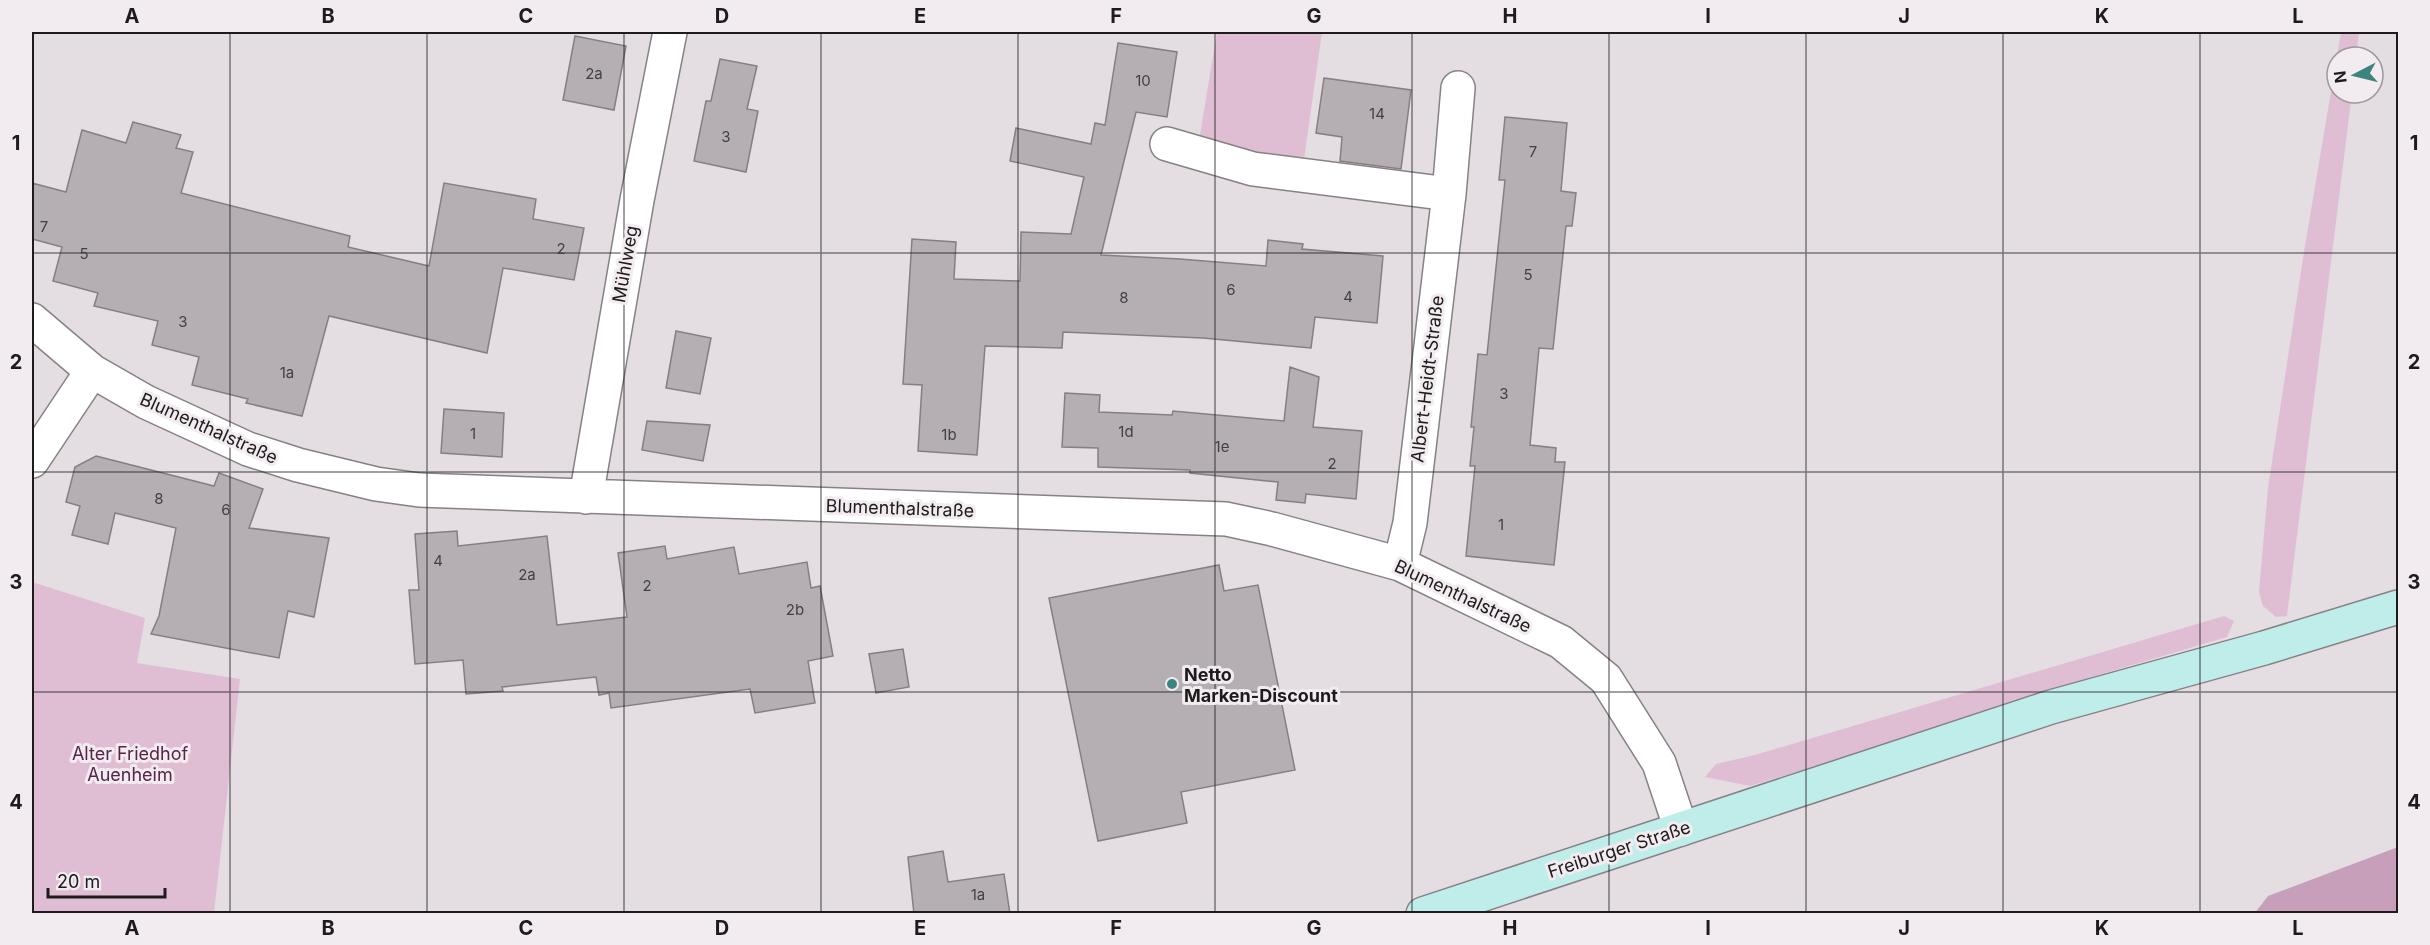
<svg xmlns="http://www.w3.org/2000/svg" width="2430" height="945" viewBox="0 0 2430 945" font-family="Inter,sans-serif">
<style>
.green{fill:#dfbed4}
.forest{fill:#c89fbb}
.building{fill:#b5aeb2;stroke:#857f83;stroke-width:1.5}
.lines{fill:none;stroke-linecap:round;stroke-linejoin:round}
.street-casing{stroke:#878185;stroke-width:36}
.secondary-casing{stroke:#878185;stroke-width:36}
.street{stroke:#fff;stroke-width:33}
.secondary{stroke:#beedea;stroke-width:33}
.grid{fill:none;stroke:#1d1b1c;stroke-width:1.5;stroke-opacity:0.55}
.poi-dot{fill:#3d847e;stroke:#f2ebef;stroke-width:2}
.labels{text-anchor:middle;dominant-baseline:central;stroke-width:6;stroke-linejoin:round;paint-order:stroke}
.number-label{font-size:15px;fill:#434042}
.street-label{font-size:18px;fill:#1d1b1c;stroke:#f2ebef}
.poi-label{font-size:18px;font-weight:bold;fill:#1d1b1c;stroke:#f2ebef;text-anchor:start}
.park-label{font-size:18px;fill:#562449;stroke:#f2ebef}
.neatline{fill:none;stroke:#1d1b1c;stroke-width:2}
.grid-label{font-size:20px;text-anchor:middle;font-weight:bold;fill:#1d1b1c}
</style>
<rect width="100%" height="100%" fill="#e4dde2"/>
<path class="green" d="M1217,32H1322L1302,173L1198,147Z
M2341,32H2359L2356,57H2337V93H2352L2287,616L2276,617L2263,606L2259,592L2268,488L2304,252Z
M32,582L145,618L137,663L240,679L214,913H32Z
M2224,616L2234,621L2227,637L2095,676L1952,724L1750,786L1705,777L1716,764L1755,755Z"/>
<path class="forest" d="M2398,847V913H2255L2268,896Z"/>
<path class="building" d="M575,36L626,46L614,110L563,100Z
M1118,43L1177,52L1167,117L1136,112L1101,255L1180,259L1266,266L1268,240L1303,244L1302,249L1383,256L1377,323L1315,317L1311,348L1203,338L1063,332L1062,348L985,346L977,455L918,451L922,385L903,384L912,239L956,242L954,279L1020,281L1021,232L1071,234L1084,177L1010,161L1016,128L1091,144L1095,123L1105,125Z
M720,59L757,66L747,109L758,111L746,172L694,161L706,101H711Z
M1324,78L1411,90L1401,169L1340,161L1342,137L1316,133Z
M1505,117L1567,123L1561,191L1576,193L1572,226H1566L1553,349L1539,348L1530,445L1556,448L1555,462H1565L1554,565L1466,556L1475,466H1470L1474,427H1471L1478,354L1487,355L1505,180H1499Z
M133,122L181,135L176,148L193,152L181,193L350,236L348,247L429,266L444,183L536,199L533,219L584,228L574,280L503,268L487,353L329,316L302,416L246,403L248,399L192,385L199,357L152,345L158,321L94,306L98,293L53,281L62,247L32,239V183L66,192L82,130L126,143Z
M676,331L711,338L700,394L666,388Z
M1290,367L1319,377L1313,427L1362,431L1356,499L1306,494L1305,503L1276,500L1278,482L1190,473V470L1098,467V448L1062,447L1065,393L1100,395L1099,412L1172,415L1173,411L1284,421Z
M444,409L504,413L502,457L441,453Z
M647,421L710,425L703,461L642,450Z
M96,456L214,486L219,473L263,489L249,528L329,538L314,617L288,611L279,658L151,634L159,616L176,528L115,513L108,544L72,535L80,506L66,502L75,467Z
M457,531L458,546L547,536L557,625L627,617L618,553L665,546L667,559L734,547L739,574L807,562L811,588L820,586L833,656L808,661L815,703L755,713L750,689L611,708L609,693L599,695L596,677L502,687L503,691L466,694L463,660L415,664L409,590H419L415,534Z
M1219,565L1224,591L1258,585L1295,770L1181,792L1187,823L1098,841L1049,598Z
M903,649L909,687L876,693L869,654Z
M943,851L948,882L1004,874L1010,914H914L908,857Z"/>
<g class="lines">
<defs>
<path id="street" d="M1167,144L1253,169L1449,194
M32,320L92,371L146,402L248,449L298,465L376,484L419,490L1226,519L1272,529L1400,564L1561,642L1606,679L1659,763L1681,829
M32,461L92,371
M586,497L637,200L670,32
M1400,564L1410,523L1449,194L1458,88"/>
<path id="secondary" d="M1423,914L2051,707L2264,648L2398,607"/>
</defs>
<use href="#street" class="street-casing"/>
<use href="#secondary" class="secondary-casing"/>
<use href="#street" class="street"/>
<use href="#secondary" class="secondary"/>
</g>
<path class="grid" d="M230,32V914M427,32V914M624,32V914M821,32V914M1018,32V914M1215,32V914M1412,32V914M1609,32V914M1806,32V914M2003,32V914M2200,32V914M32,253H2398M32,472H2398M32,692H2398"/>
<circle class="poi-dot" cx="1172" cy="684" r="6"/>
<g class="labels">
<g class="number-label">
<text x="594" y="73">2a</text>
<text x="1143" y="80">10</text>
<text x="1377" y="113">14</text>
<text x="726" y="136">3</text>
<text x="1533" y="151">7</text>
<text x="44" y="226">7</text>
<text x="561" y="248">2</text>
<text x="84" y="253">5</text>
<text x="1528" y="274">5</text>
<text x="1231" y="289">6</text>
<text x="1348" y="296">4</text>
<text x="1124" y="297">8</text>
<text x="183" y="321">3</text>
<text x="287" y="372">1a</text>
<text x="1504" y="393">3</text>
<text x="1126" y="431">1d</text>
<text x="473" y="433">1</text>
<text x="949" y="434">1b</text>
<text x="1222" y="446">1e</text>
<text x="1332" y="463">2</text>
<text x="159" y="498">8</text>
<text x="226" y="509">6</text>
<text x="1501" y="524">1</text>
<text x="438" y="560">4</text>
<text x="527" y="574">2a</text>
<text x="647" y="585">2</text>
<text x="795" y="609">2b</text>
<text x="978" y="894">1a</text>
</g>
<g class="street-label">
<text transform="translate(625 264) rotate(-80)">Mühlweg</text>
<text transform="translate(1427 379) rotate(-83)">Albert-Heidt-Straße</text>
<text transform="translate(209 428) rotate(24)">Blumenthalstraße</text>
<text transform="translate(900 508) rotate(2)">Blumenthalstraße</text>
<text transform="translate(1463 596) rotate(25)">Blumenthalstraße</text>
<text transform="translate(1619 849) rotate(-18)">Freiburger Straße</text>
</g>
<g class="poi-label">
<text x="1184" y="674">Netto<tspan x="1184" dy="21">Marken-Discount</tspan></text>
</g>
<g class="park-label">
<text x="130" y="753">Alter Friedhof<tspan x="130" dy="21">Auenheim</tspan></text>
</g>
</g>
<rect width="2430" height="945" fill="none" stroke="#f2ebef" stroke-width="66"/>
<g transform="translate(2355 75) rotate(263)"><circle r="28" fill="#f2ebef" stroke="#9d989b" stroke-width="1.5"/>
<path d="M0-4.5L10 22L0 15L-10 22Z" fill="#3d847e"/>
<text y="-9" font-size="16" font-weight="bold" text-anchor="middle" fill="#1d1b1c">N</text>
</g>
<path d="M48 888v9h117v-9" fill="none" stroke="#1d1b1c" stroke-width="3"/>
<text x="57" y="888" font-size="18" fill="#1d1b1c" stroke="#f2ebef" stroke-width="4.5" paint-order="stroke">20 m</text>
<rect x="33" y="33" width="2364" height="879" class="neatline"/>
<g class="grid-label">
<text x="132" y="23">A</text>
<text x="328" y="23">B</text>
<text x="526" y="23">C</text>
<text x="722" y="23">D</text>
<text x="920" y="23">E</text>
<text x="1116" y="23">F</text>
<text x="1314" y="23">G</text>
<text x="1510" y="23">H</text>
<text x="1708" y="23">I</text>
<text x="1904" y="23">J</text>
<text x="2102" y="23">K</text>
<text x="2298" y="23">L</text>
<text x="16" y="150">1</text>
<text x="2414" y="150">1</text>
<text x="16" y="369">2</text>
<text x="2414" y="369">2</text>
<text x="16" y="589">3</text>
<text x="2414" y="589">3</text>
<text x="16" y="809">4</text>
<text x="2414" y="809">4</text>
<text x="132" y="935">A</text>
<text x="328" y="935">B</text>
<text x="526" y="935">C</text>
<text x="722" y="935">D</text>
<text x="920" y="935">E</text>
<text x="1116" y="935">F</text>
<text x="1314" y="935">G</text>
<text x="1510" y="935">H</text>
<text x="1708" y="935">I</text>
<text x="1904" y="935">J</text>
<text x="2102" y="935">K</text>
<text x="2298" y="935">L</text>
</g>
</svg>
